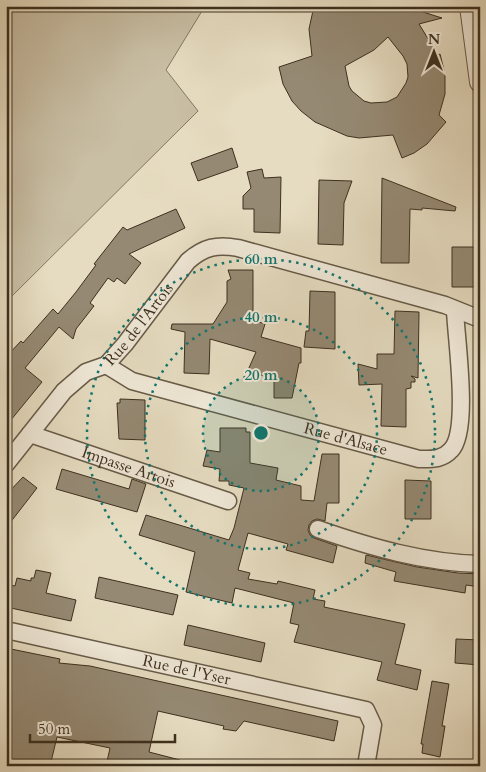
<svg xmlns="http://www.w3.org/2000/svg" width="486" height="772" viewBox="0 0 486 772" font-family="Cardo,serif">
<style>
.green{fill:#c9bfa5;stroke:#837862}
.building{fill:#958973;stroke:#3d301f;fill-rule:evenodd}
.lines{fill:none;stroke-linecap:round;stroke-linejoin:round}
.minor-casing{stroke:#675b48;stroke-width:19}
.tertiary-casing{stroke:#675b48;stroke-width:22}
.minor{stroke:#efe8d7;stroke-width:16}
.tertiary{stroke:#efe8d7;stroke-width:20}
.ring{fill:none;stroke:#0f766e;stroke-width:2.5;stroke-dasharray:2.5 5}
.labels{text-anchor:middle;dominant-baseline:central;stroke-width:4;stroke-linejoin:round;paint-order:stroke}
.street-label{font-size:16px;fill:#3d301f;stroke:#efe8d7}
.centre{fill:#0f766e;stroke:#efe8d7;stroke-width:2.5}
.ring-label{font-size:15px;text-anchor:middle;font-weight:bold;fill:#0f766e;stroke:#efe8d7;stroke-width:4;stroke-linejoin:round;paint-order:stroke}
</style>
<rect width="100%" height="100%" fill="#e6dcc1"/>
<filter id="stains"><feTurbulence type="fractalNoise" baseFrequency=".004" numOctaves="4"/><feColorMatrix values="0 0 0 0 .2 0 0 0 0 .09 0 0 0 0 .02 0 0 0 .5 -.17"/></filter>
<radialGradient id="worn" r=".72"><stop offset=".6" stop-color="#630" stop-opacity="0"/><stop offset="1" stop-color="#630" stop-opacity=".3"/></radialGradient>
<path class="green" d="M6,6H205L166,70L198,111L6,302Z"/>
<path class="building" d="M314,6H404L442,18L419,24L438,55L440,54L445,74V94L439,115L446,122L427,144L414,153L402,158L393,135L359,138L347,136L315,122L301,111L292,101L283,84L279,67L312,56L309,29ZM388,37L403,56L407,64L408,77L406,83L397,97L387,102L371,103L364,101L352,91L349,86L345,66L374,50Z
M232,148L238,167L198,181L191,163Z
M262,169L264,178L281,177L280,233L254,232V209H243V196L251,188L247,172Z
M382,178L456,207L455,211L422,208V210L410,209L409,263H381Z
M319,180L352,181L344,203L343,245L318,244Z
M176,209L185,228L129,254L141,263L125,284L117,278L114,282L108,278L90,303L94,306L76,329L73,339L59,327L25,368L42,382L6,426V357L21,341L23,343L53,309L58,314L76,292L96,265L94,264L123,227L127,230Z
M452,247H479V287H452Z
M228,270H253V320L265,324L261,337L301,348V363H299L292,398H274V380L248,370L256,352L210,339L209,374L184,373L185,332L171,329L172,324H213L227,302V281L231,279Z
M310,291L335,292V349L304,347L306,331H309Z
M395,311L419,312L418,378L411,376L415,379V382H411V388L406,389V427L381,426L382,384L359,385L358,364L377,369V354H394Z
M120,399L145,400V440L119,439L117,403H120Z
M220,428H246V432H250V463L278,468L276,480L301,486V500L314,501L322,454H339V503H327L325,521L317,519L312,521L309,525L308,530L310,535L314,538L337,546L333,563L286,550L288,544L248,533L238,570L250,573L248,579L277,584L278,581L315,590L313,599L325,601L324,607L405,624L395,664L421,670L417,690L377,680L382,662L294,642L299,625L290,623L294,603L235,588L232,603L186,592L195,552L139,535L146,515L229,540L234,528L244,488L229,485V481H219L220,469L203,466L207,450L220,452Z
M62,469L129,489L132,479L146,484L137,512L56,489Z
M23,477L37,488L6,528V495Z
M405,480L431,481V519H405Z
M366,555L417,567L458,573L480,574V587L466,585L465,593L394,581L396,572L365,563Z
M36,570L51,573L46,593L76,600L71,621L6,607V584L15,586L17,578L31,581V578H34Z
M99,577L178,595L173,615L95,598Z
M188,625L265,643L261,662L184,645Z
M456,639L480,640V665L455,663Z
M6,648L60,659L59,663L90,666L338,721L334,741L244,721L236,731L223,729L224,726L158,711L149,752L180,760L179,766H106L110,748L57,737L50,766H6Z
M432,681L449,684L442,726H445L440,757L422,753L423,744H421Z"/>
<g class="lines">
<defs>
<g id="minor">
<path id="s1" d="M106,365L132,381L419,459C432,459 442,460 451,450C470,431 456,338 455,310"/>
<path id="s2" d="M30,434L228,501"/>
<path id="s3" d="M6,464L64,391L86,372L106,365L125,344L188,261C204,247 217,244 238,248L445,305L480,319"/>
<path d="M318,529C370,547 425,563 480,564"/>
<path id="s4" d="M6,630L366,710L373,725L366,766"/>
</g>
<path id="tertiary" d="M470,6L480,82"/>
</defs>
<use href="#minor" class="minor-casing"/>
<use href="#tertiary" class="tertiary-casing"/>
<use href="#minor" class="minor"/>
<use href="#tertiary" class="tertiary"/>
</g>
<circle cx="261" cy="433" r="58" fill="#0f766e" fill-opacity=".12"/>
<g class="ring">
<circle cx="261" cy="433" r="58"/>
<circle cx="261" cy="433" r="116"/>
<circle cx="261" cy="433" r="174"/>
</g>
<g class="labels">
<g class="street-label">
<text stroke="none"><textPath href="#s3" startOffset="196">Rue de l'Artois</textPath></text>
<text stroke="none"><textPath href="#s1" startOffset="252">Rue d'Alsace</textPath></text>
<text stroke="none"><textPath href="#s2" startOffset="104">Impasse Artois</textPath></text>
<text stroke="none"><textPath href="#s4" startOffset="185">Rue de l'Yser</textPath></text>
</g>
</g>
<circle cx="261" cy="433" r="8" class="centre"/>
<g class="ring-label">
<text x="261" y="264">60 m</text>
<text x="261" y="322">40 m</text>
<text x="261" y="380">20 m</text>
</g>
<rect width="486" height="772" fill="none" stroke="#e6dcc1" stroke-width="25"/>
<rect x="8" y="8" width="471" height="757" fill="none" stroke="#3d301f" stroke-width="2.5"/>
<rect x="12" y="12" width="461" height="747" fill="none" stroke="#3d301f"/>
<g transform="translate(434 52)" stroke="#efe8d7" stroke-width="4" paint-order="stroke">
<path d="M0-4L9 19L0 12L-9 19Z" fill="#3d301f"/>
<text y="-8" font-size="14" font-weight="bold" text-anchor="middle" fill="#3d301f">N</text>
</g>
<path d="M30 734v8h145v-8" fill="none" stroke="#3d301f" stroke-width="2.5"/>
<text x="38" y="734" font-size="15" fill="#3d301f" stroke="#efe8d7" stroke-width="4" paint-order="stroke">50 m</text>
<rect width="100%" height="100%" filter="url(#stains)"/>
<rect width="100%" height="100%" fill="url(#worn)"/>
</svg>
